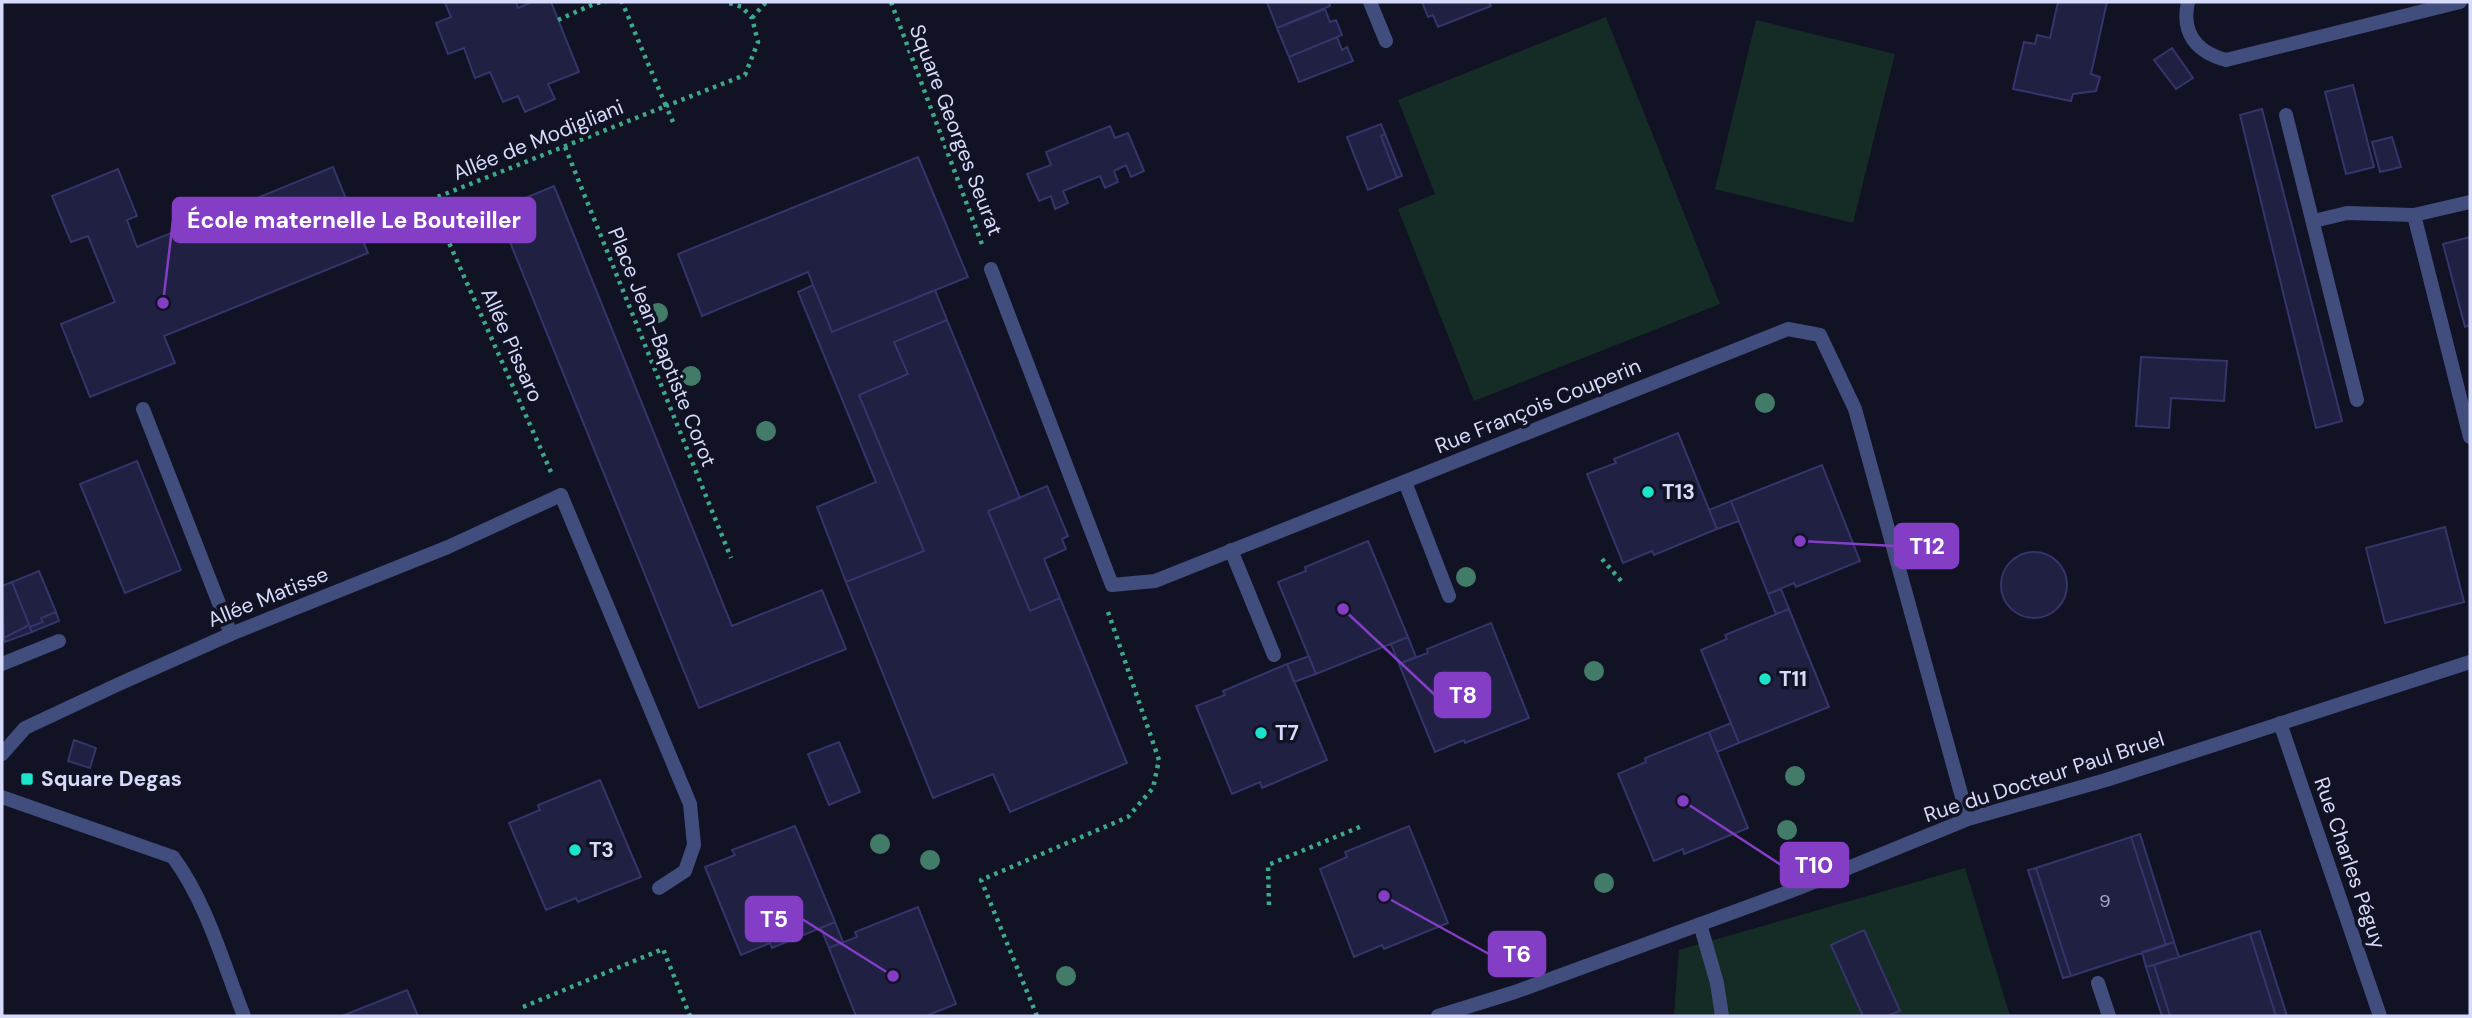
<svg xmlns="http://www.w3.org/2000/svg" width="2472" height="1018" viewBox="0 0 2472 1018" font-family="'DM Sans',sans-serif">
<style>
.green{fill:#152c26}
.building{fill:#1f2042;stroke:#34356b;stroke-width:2}
.lines{fill:none;stroke-linecap:round;stroke-linejoin:round}
.path{stroke:#3da98a;stroke-width:4.5;stroke-dasharray:3.5 5;stroke-linecap:butt}
.lane{stroke:#414d7d;stroke-width:14}
.street{stroke:#414d7d;stroke-width:14}
.tree{fill:#427c68}
.poi-dot{fill:#1ae4ca;stroke:#111223;stroke-width:2.5}
.labels{text-anchor:middle;dominant-baseline:central;stroke-width:7;stroke-linejoin:round;paint-order:stroke}
.number-label{font-size:18px;fill:#a9accd}
.street-label{font-size:21px;fill:#d7dbfb;stroke:#111223}
.poi-label{font-size:21px;font-weight:bold;fill:#d7dbfb;stroke:#111223;text-anchor:start}
.leader{fill:none;stroke:#843ec5;stroke-width:2.5}
.callout-dot{fill:#843ec5;stroke:#111223;stroke-width:2.5}
.callout{fill:#843ec5;stroke:#843ec5;stroke-width:2.5}
.callout-label{font-size:23px;text-anchor:middle;font-weight:bold;fill:#fff}
</style>
<rect width="100%" height="100%" fill="#111223"/>
<path class="green" d="M1606,17L1720,304L1474,401L1398,209L1435,194L1398,100Z
M1756,20L1895,54L1853,223L1715,189Z
M1965,868L2010,1016H1674L1679,950Z"/>
<path class="building" d="M516,2L518,8L532,2H551L579,72L548,84L555,99L525,112L518,96L503,102L490,72L475,78L464,48L448,54L436,23L451,17L445,3L447,2Z
M1267,2H1329L1330,6L1277,28Z
M1422,2H1489L1491,6L1438,27L1433,15L1428,17Z
M2058,2H2107L2091,74L2100,77L2096,91L2073,94L2071,101L2013,89L2024,42L2035,44L2037,35L2050,38Z
M1325,9L1330,22L1336,20L1342,35L1289,57L1277,28Z
M1337,37L1342,50L1347,47L1353,61L1299,82L1289,57Z
M2172,48L2193,78L2176,89L2154,60Z
M2353,85L2374,167L2346,174L2325,92Z
M2262,109L2342,421L2316,428L2240,115Z
M1381,124L1385,134L1381,136L1397,178L1368,190L1347,137Z
M1110,126L1115,138L1128,133L1144,171L1131,177L1126,165L1114,171L1118,182L1105,188L1100,176L1063,191L1068,203L1055,209L1051,196L1039,201L1027,174L1051,165L1046,152Z
M1385,134L1402,176L1397,178L1381,136Z
M2392,137L2401,167L2380,172L2372,142Z
M918,157L968,277L832,332L808,272L702,316L678,254Z
M333,167L368,253L164,336L175,363L90,397L61,324L115,302L88,236L71,242L52,196L118,169L137,216L127,220L137,247Z
M554,186L732,626L822,590L846,649L699,708L497,210Z
M2470,237V325L2465,327L2443,244Z
M813,285L832,332L935,290L947,320L894,342L908,374L859,395L924,551L846,582L817,507L876,482L798,292Z
M947,320L1020,498L988,511L1030,611L1060,598L1127,763L1010,812L993,774L933,798L846,582L924,551L859,395L908,374L894,342Z
M2141,357L2227,361L2224,401L2171,398L2169,428L2136,426Z
M1678,433L1717,529L1654,555L1652,551L1623,563L1587,474L1616,463L1614,459Z
M137,461L181,570L125,593L80,484Z
M1822,465L1860,561L1796,587L1794,583L1768,594L1731,501Z
M1047,486L1068,536L1062,539L1066,549L1044,559L1060,598L1030,611L988,511Z
M1731,501L1739,521L1717,529L1709,510Z
M2445,527L2464,602L2385,623L2366,548Z
M1368,541L1408,637L1316,674L1278,582L1306,571L1305,567Z
M2001 585a33 33 0 1 1 66 0a33 33 0 1 1-66 0Z
M39,571L56,612L41,618L43,622L30,627L12,582Z
M12,582L29,625L4,638L2,586Z
M1781,589L1789,609L1776,614L1768,594Z
M1789,609L1829,707L1739,743L1701,650L1727,639L1725,635Z
M56,612L59,621L32,632L30,627L43,622L41,618Z
M1491,623L1529,718L1465,743L1464,740L1435,752L1399,664L1428,653L1427,649Z
M29,625L32,632L5,642L4,638Z
M1408,637L1416,657L1399,664L1391,644Z
M1309,656L1316,674L1294,682L1287,664Z
M1287,664L1327,760L1262,788L1260,782L1232,794L1196,706L1225,695L1223,691Z
M1731,723L1739,743L1717,752L1709,732Z
M1709,732L1748,828L1684,854L1683,849L1654,861L1618,774L1646,762L1645,758Z
M74,740L96,748L90,768L68,761Z
M839,742L860,792L829,805L808,754Z
M600,780L641,877L578,902L576,898L546,910L509,823L540,810L538,805Z
M795,826L835,922L772,948L770,943L741,955L705,867L735,855L732,850Z
M1409,826L1448,923L1384,949L1382,945L1354,957L1320,869L1347,857L1345,852Z
M2140,834L2174,942L2166,945L2131,837Z
M2131,837L2166,945L2071,976L2036,868Z
M2036,868L2071,976L2063,978L2028,870Z
M918,907L956,1004L926,1016H856L829,948L857,937L855,932Z
M835,922L843,942L829,948L821,928Z
M1864,930L1900,1011L1887,1016H1863L1831,945Z
M2260,931L2287,1016H2276L2250,934Z
M2250,934L2276,1016H2170L2154,965Z
M2174,942L2179,957L2146,967L2142,952Z
M2154,965L2170,1016H2162L2146,967Z
M407,990L418,1016H342Z"/>
<g class="lines">
<path class="path" d="M891,2L983,247
M752,18L766,2
M558,20L596,3L606,2
M673,122L666,106L745,75L758,42L752,18L742,7L726,2
M565,147L731,558
M551,472L430,200L666,106L622,2
M1602,559L1622,582
M1269,905L1268,865L1362,826
M523,1007L663,949L690,1016
M1037,1016L981,880L1128,817L1153,788L1159,760L1107,609"/>
<path class="lane" d="M1370,2L1386,41
M2286,115L2357,400
M2470,202L2414,215L2470,437
M2314,221L2347,213L2414,215
M143,409L231,634
M1405,482L1449,596
M561,495L690,804L694,845L685,871L659,888
M1231,550L1274,655
M2,664L59,641
M1700,924L1717,983L1722,1016
M2098,983L2109,1016"/>
<path class="street" d="M2188,2C2181,33 2196,52 2226,60L2460,2
M991,269L1112,585L1155,581L1788,329L1820,335L1855,409L1968,819
M2280,723L2380,1016
M2,754L25,728L119,684L231,634L448,547L561,495
M2,797L173,857C207,903 223,963 244,1016
M1438,1016L1515,992L1799,888L1968,819L2106,780L2470,662"/>
</g>
<g class="tree">
<circle cx="658" cy="313" r="10"/>
<circle cx="691" cy="376" r="10"/>
<circle cx="1765" cy="403" r="10"/>
<circle cx="766" cy="431" r="10"/>
<circle cx="1466" cy="577" r="10"/>
<circle cx="1594" cy="671" r="10"/>
<circle cx="1795" cy="776" r="10"/>
<circle cx="1787" cy="830" r="10"/>
<circle cx="880" cy="844" r="10"/>
<circle cx="930" cy="860" r="10"/>
<circle cx="1604" cy="883" r="10"/>
<circle cx="1066" cy="976" r="10"/>
</g>
<g class="poi-dot">
<circle cx="1648" cy="492" r="7"/>
<circle cx="1765" cy="679" r="7"/>
<circle cx="1261" cy="733" r="7"/>
<rect x="20" y="772" width="14" height="14" rx="3.5"/>
<circle cx="575" cy="850" r="7"/>
</g>
<g class="labels">
<g class="number-label">
<text x="2105" y="901">9</text>
</g>
<g class="street-label">
<text transform="translate(956 130) rotate(69)">Square Georges Seurat</text>
<text transform="translate(538 140) rotate(-22)">Allée de Modigliani</text>
<text transform="translate(512 345) rotate(66)">Allée Pissaro</text>
<text transform="translate(662 347) rotate(68)">Place Jean-Baptiste Corot</text>
<text transform="translate(1538 406) rotate(-22)">Rue François Couperin</text>
<text transform="translate(268 597) rotate(-22)">Allée Matisse</text>
<text transform="translate(2044 777) rotate(-18)">Rue du Docteur Paul Bruel</text>
<text transform="translate(2350 863) rotate(71)">Rue Charles Péguy</text>
</g>
<g class="poi-label">
<text x="1662" y="492">T13</text>
<text x="1779" y="679">T11</text>
<text x="1275" y="733">T7</text>
<text x="41" y="779">Square Degas</text>
<text x="589" y="850">T3</text>
</g>
</g>
<path class="leader" d="M163 303L173 220M1800 541L1895 546M1343 609L1435 695M1683 801L1781 865M893 976L802 919M1384 896L1489 954"/>
<g class="callout-dot">
<circle cx="163" cy="303" r="7"/>
<circle cx="1800" cy="541" r="7"/>
<circle cx="1343" cy="609" r="7"/>
<circle cx="1683" cy="801" r="7"/>
<circle cx="893" cy="976" r="7"/>
<circle cx="1384" cy="896" r="7"/>
</g>
<g class="callout">
<rect x="173" y="198" width="362" height="44" rx="7"/>
<rect x="1895" y="524" width="63" height="44" rx="7"/>
<rect x="1435" y="673" width="55" height="44" rx="7"/>
<rect x="1781" y="843" width="67" height="44" rx="7"/>
<rect x="746" y="897" width="56" height="44" rx="7"/>
<rect x="1489" y="932" width="56" height="44" rx="7"/>
</g>
<g class="callout-label">
<text x="354" y="228">École maternelle Le Bouteiller</text>
<text x="1927" y="554">T12</text>
<text x="1463" y="703">T8</text>
<text x="1814" y="873">T10</text>
<text x="774" y="927">T5</text>
<text x="1517" y="962">T6</text>
</g>
<rect width="2472" height="1018" fill="none" stroke="#d7dbfb" stroke-width="7"/>
</svg>
